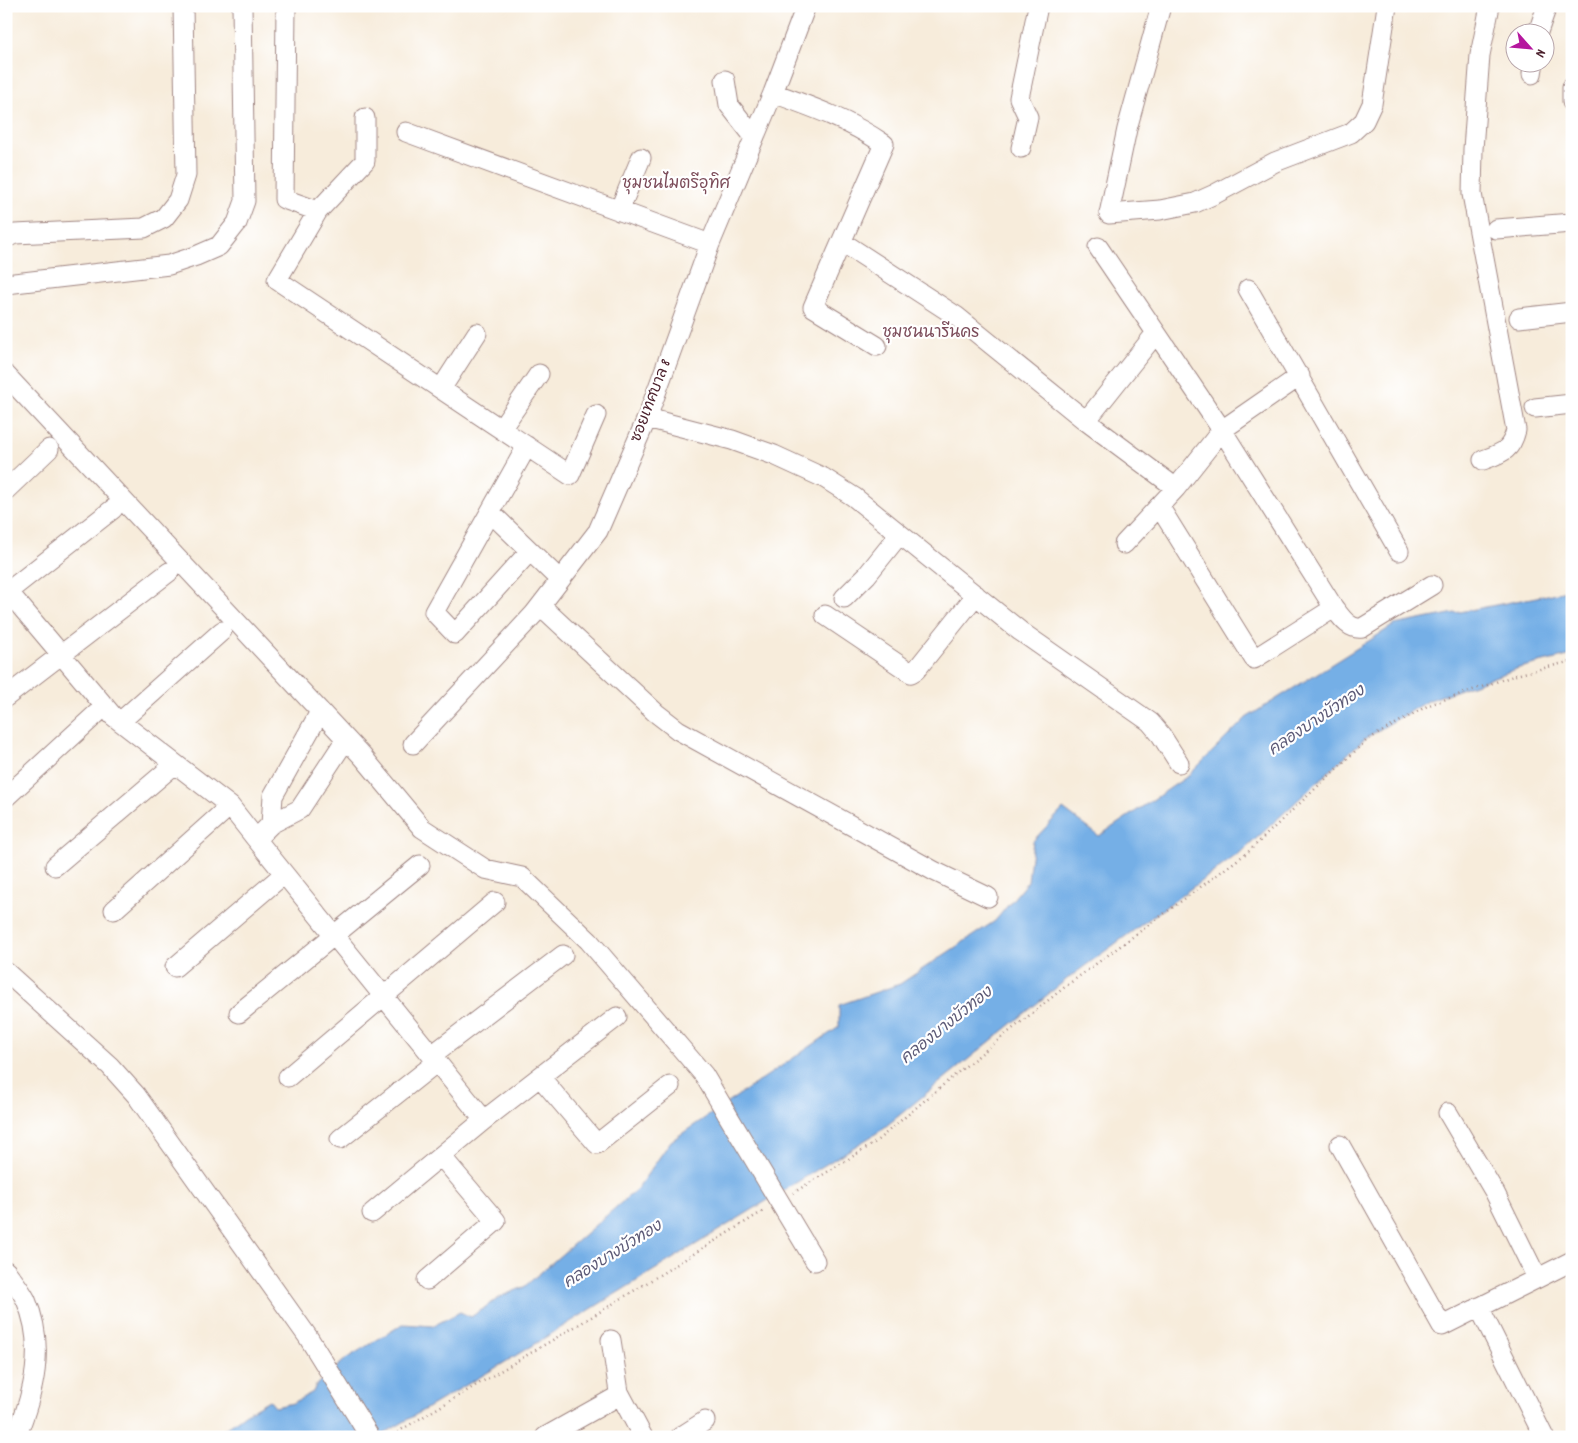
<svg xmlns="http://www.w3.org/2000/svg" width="1578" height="1443" viewBox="0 0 1578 1443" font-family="Dekko,'Playpen Sans Thai',sans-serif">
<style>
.water{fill:#75afe6;stroke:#606788}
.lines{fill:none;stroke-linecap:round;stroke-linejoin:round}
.minor-casing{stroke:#a08683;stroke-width:21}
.path{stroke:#a08683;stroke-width:2.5;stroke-dasharray:1 4;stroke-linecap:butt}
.minor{stroke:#fff;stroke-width:19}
.minor-bridge-casing{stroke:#a08683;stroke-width:21;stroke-linecap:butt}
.minor-bridge{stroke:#fff;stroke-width:19}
.labels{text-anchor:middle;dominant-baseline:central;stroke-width:4.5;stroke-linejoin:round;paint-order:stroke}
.street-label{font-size:15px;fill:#4a1f2b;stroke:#fff}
.neighbourhood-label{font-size:16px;fill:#7b4b59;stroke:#fff}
.water-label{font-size:16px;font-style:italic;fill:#5b5976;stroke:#fff}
</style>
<rect width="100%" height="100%" fill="#fff"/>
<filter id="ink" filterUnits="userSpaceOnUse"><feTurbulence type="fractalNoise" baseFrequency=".02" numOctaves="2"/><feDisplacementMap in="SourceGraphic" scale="10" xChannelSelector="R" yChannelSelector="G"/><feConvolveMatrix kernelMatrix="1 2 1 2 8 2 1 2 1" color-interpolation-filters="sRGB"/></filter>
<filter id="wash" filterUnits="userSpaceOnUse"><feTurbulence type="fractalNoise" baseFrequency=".0096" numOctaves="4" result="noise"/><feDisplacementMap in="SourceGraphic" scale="20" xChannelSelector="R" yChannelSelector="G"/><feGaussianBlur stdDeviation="1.12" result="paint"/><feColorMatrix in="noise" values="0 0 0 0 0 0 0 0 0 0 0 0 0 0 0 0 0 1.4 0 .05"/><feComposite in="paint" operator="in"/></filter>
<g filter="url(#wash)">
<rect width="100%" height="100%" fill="#f7ecdb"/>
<path class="water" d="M1572,590V655L1519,668L1427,701L1364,739L1245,849L1067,979L880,1131L502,1364L378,1437H214L245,1414L269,1400L275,1407L293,1403L313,1392L316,1385L347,1358L403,1324L433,1326L460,1312L471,1317L502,1296L524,1287L637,1189L671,1141L839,1027V1005L900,984L995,921L1028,881L1033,841L1063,809L1099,836L1188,776L1246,718L1394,625Z"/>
</g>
<g filter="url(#ink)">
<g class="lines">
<defs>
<path id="minor" d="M286,6L284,199L318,211L365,161V118
M1161,6L1127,129L1109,214L1160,210L1195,203L1215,194L1275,162L1351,133L1364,121L1372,104L1387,6
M1538,32L1547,6
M1532,74L1534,62
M725,80L729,105L754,137
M1572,87V102
M773,93C812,107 849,120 884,144L813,307L877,346
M406,132L710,244
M1021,148L1028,117L1019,98L1038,6
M318,211L277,280L570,475L596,415
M619,211L641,158
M1496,229L1572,223
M6,238L15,234L144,228L164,218L178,200L186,175L183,6
M842,242L956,316L1086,421L1176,488
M1098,247L1222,430L1334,608C1341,617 1349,630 1362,628L1432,585
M6,284L169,265L196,256L219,246L237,223L245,201L242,6
M1248,289L1399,551
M1519,318L1572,312
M6,375L363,757L422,828L485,869L522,877L589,941L704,1075L727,1114
M441,389L477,333
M1535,408L1572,404
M647,418L732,440L774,455L824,478L854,497L1020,631L1150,722L1161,735L1179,763
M1086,421L1156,333
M501,429L539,374
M527,446L434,612L455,634L530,551
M1483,460C1502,453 1511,451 1516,430L1472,194L1473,149L1480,55L1490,6
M6,490L49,449
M1159,506L1254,659L1334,608
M490,512L560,580
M1124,544L1176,488L1222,430L1300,376
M6,589L113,716L230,806L256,839
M6,593L113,509
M844,598L867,575L899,535
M541,606L656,713L678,730L934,871L988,897
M825,615L911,673L916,670L976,595
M6,697L169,572
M320,712L273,796L271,824L300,809L346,739
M121,721L222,631
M413,744L534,614L598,531L647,418L710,244L773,93L806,6
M6,797L105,706
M272,823L256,839L484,1120
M55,866L175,764
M114,910L230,806
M175,967L284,874
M6,972L110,1066L136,1095L308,1337L370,1437
M239,1013L420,865
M432,1055L563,955
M288,1077L495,902
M540,1077L597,1144L670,1086
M1448,1113L1495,1193L1537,1278
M340,1139L437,1062
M1340,1145L1442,1326L1572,1261
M785,1211L815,1261
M372,1213L484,1120L617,1017
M6,1271C13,1280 21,1290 26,1300C46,1346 34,1393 16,1437
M427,1280L496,1221L441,1156
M1479,1307L1544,1437
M611,1340L619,1392L643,1437
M545,1437L620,1395
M680,1437L705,1421"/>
</defs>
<use href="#minor" class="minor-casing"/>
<path class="path" d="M793,1193L873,1144L962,1069L1070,983L1248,852L1367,740L1429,705L1516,675L1572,661
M389,1437L593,1316L765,1210"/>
<use href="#minor" class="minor"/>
<defs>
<path id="minor-bridge" d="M727,1114L785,1211"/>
</defs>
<use href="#minor-bridge" class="minor-bridge-casing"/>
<use href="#minor-bridge" class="minor-bridge"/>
</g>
</g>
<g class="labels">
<g class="street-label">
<text transform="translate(652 401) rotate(-69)">ซอยเทศบาล 8</text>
</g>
<g class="neighbourhood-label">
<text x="676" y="184">ชุมชนไมตรีอุทิศ</text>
<text x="931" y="333">ชุมชนนารีนคร</text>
</g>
<g class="water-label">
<text transform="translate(1317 721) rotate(-34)">คลองบางบัวทอง</text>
<text transform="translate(947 1026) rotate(-39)">คลองบางบัวทอง</text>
<text transform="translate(613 1255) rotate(-32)">คลองบางบัวทอง</text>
</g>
</g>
<rect width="1578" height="1443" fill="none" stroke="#fff" stroke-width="25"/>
<g transform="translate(1530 48) rotate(117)"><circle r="24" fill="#ffffff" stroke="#b7a5aa"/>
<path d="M0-4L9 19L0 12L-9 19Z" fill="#b5179e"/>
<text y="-8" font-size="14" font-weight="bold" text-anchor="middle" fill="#4a1f2b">N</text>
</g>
</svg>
